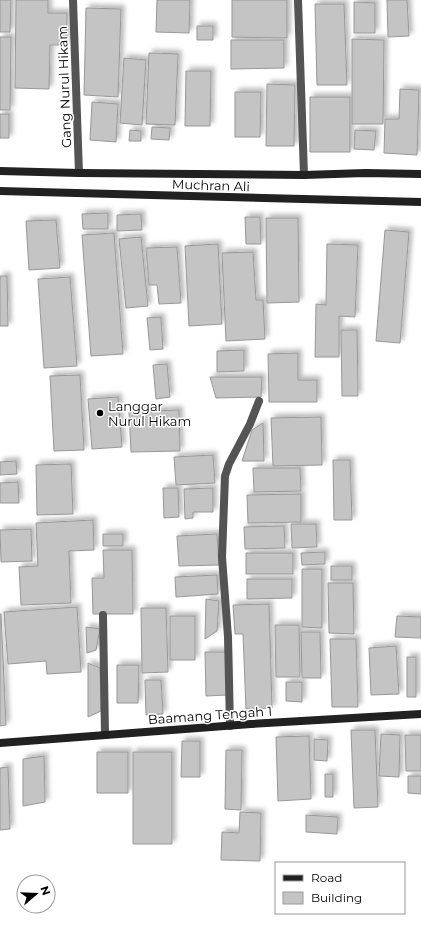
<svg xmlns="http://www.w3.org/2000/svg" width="421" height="930" viewBox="0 0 421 930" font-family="Montserrat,sans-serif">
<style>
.building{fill:#c4c4c4;stroke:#989898;filter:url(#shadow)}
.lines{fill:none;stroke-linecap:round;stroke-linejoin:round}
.lane{stroke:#545454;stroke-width:8}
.street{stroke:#545454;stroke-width:8}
.secondary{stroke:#212121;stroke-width:8}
.poi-dot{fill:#000;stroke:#fff;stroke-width:1.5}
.labels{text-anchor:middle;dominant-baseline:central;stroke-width:3;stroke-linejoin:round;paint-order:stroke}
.street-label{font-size:13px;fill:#000;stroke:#fff}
.poi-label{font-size:13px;fill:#000;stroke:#fff;text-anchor:start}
</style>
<defs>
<filter id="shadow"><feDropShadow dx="3.5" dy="-3.5" stdDeviation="2" flood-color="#0004"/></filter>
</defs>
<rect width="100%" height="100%" fill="#fff"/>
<path class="building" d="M0,0H11L10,32H0Z
M16,0H48V13H67L66,45H50L49,89L15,88Z
M157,0H190L189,33L156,32Z
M232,0H287V38L232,37Z
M387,0H407L409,36L388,37Z
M354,2L375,3V33H354Z
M315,4H344L347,85H317Z
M86,8L121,9L118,97L84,95Z
M197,26H213V40H197Z
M0,37H11L10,110H0Z
M352,39L384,40L383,124H352Z
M231,40H284V68L231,69Z
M149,53L178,54L175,125L146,124Z
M124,58L146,60L142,125L120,123Z
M186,71H211L210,126H185Z
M267,84L295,85L294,146H266Z
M400,89L419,90L417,155L384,153L385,119H399Z
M235,92H261L260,137H235Z
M310,97H350V152H310Z
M92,102L118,104L116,142L90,140Z
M0,114H9V138H0Z
M152,127L170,128L169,140L151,139Z
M130,130L141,131V141H129Z
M355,130L376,131L374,150L354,149Z
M108,213V229H83L82,214Z
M141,214L142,230L117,231V215Z
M245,217H260L261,244H246Z
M266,218H298L299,302L267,303Z
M56,220L60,268L29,270L26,221Z
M385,230L409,232L400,343L376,341Z
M114,233L123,354L91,356L82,235Z
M141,237L148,306L126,308L119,239Z
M218,244L222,324L189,326L185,246Z
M327,244L358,245L355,317L339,316V357H315L316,304L326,305Z
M177,247L181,303L159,304L157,285H149L146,248Z
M253,252L256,300H263L265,339L226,341L222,253Z
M0,276H7L8,326H0Z
M70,277L77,366L44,368L38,279Z
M161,317L163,349L150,350L147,318Z
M341,330H357L358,396H342Z
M244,350V371L217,372V351Z
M298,353V380H317V402H269L268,354Z
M167,364L170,397L156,399L153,365Z
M80,375L84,450L54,451L50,376Z
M210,377H262L261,397L216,398Z
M118,397L122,447L92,449L88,399Z
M179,410L180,451L131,452L129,412Z
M321,417L322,465L273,466L271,418Z
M263,423L264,461H242L252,430Z
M213,455L215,483L176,485L174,457Z
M333,460H350L352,520H334Z
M16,461L17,474L0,475V462Z
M71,464L73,514L37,515L36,465Z
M253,468H300L301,491L254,492Z
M18,482L19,503H0V483Z
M163,488H178L179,517L164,518Z
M213,488V512H193V518L185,519L184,489Z
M301,494V522L248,523L247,495Z
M93,520L94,550L69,551L71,603L21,605L19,567L38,566L36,523Z
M291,524H316L317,547L292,548Z
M284,526L285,548L245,549L244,527Z
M31,529L32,561L1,562L0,530Z
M103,534H123V546H103Z
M217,534L219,565L179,566L177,536Z
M103,550H132L133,614H93L92,578H104Z
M325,552V564L302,565L301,553Z
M246,553H293V574H246Z
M331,566H352V580H331Z
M302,569H322V628L302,627Z
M217,575L218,594L176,597L175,577Z
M247,579H292V598L247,599Z
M328,583H353L354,634L329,633Z
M206,599L219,601L217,631L205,639Z
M269,604L272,708L246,709L243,634H235L233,605Z
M77,607L81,672L47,674L46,661L8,664L4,612Z
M141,608H166L168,672L142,673Z
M0,614H1L6,725L0,726Z
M170,616H195V660H170Z
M397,616L421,617V638L395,637Z
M275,625H299L300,677H276Z
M86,627L100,629L96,650L87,653Z
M301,632H320L321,678H302Z
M330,639H356L358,707H332Z
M396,646L399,694L371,695L369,648Z
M205,652H226L227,695L206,696Z
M407,657H416V697H407Z
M88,663L100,668L101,711L88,717Z
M117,665H139L138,703H117Z
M145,680H161L163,714L146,715Z
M286,682H302V702L286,701Z
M351,730H375L378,807L354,808Z
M381,734L400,735L399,777L379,776Z
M405,735H421V771H406Z
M309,736L311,799L278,801L276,737Z
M314,739L328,740L327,761L314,760Z
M182,741H200V777H181Z
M226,750H242L241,810L225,809Z
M97,752H128V793H97Z
M133,752H172V844H133Z
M44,756L45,802L23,806V759Z
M8,767L10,829L0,830V768Z
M325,774H333V797H325Z
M408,776H421V794L408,793Z
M240,812L261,813L260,861L221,860L222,832L239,833Z
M306,815L338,817L337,834L306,832Z"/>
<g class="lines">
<path class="lane" d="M103,615L105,735"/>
<path class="street" d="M73,0L79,173
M298,0L304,175
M230,726L228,637L222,557L225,476L229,464L250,424L259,401"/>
<path class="secondary" d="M0,171L79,173L304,175L365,173L421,174
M0,191L421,202
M0,743L251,724L421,714"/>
</g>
<circle class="poi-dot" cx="100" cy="413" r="4"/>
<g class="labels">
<g class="street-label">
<text transform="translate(64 87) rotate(-92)">Gang Nurul Hikam</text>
<text transform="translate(211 185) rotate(2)">Muchran Ali</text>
<text transform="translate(210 715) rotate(-4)">Baamang Tengah 1</text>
</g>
<g class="poi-label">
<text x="108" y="406">Langgar<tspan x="108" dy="15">Nurul Hikam</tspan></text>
</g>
</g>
<rect x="275" y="862" width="130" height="52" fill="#ffffff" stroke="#999999"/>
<rect x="283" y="875" width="20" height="6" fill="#212121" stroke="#999999"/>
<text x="311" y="882" font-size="12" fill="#000000">Road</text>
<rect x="283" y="892" width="20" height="12" fill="#c4c4c4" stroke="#999999"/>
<text x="311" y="902" font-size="12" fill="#000000">Building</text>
<g transform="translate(36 894) rotate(71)"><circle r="19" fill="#ffffff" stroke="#999999"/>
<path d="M0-3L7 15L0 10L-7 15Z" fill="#000000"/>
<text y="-6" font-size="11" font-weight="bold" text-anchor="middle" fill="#000000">N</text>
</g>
</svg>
